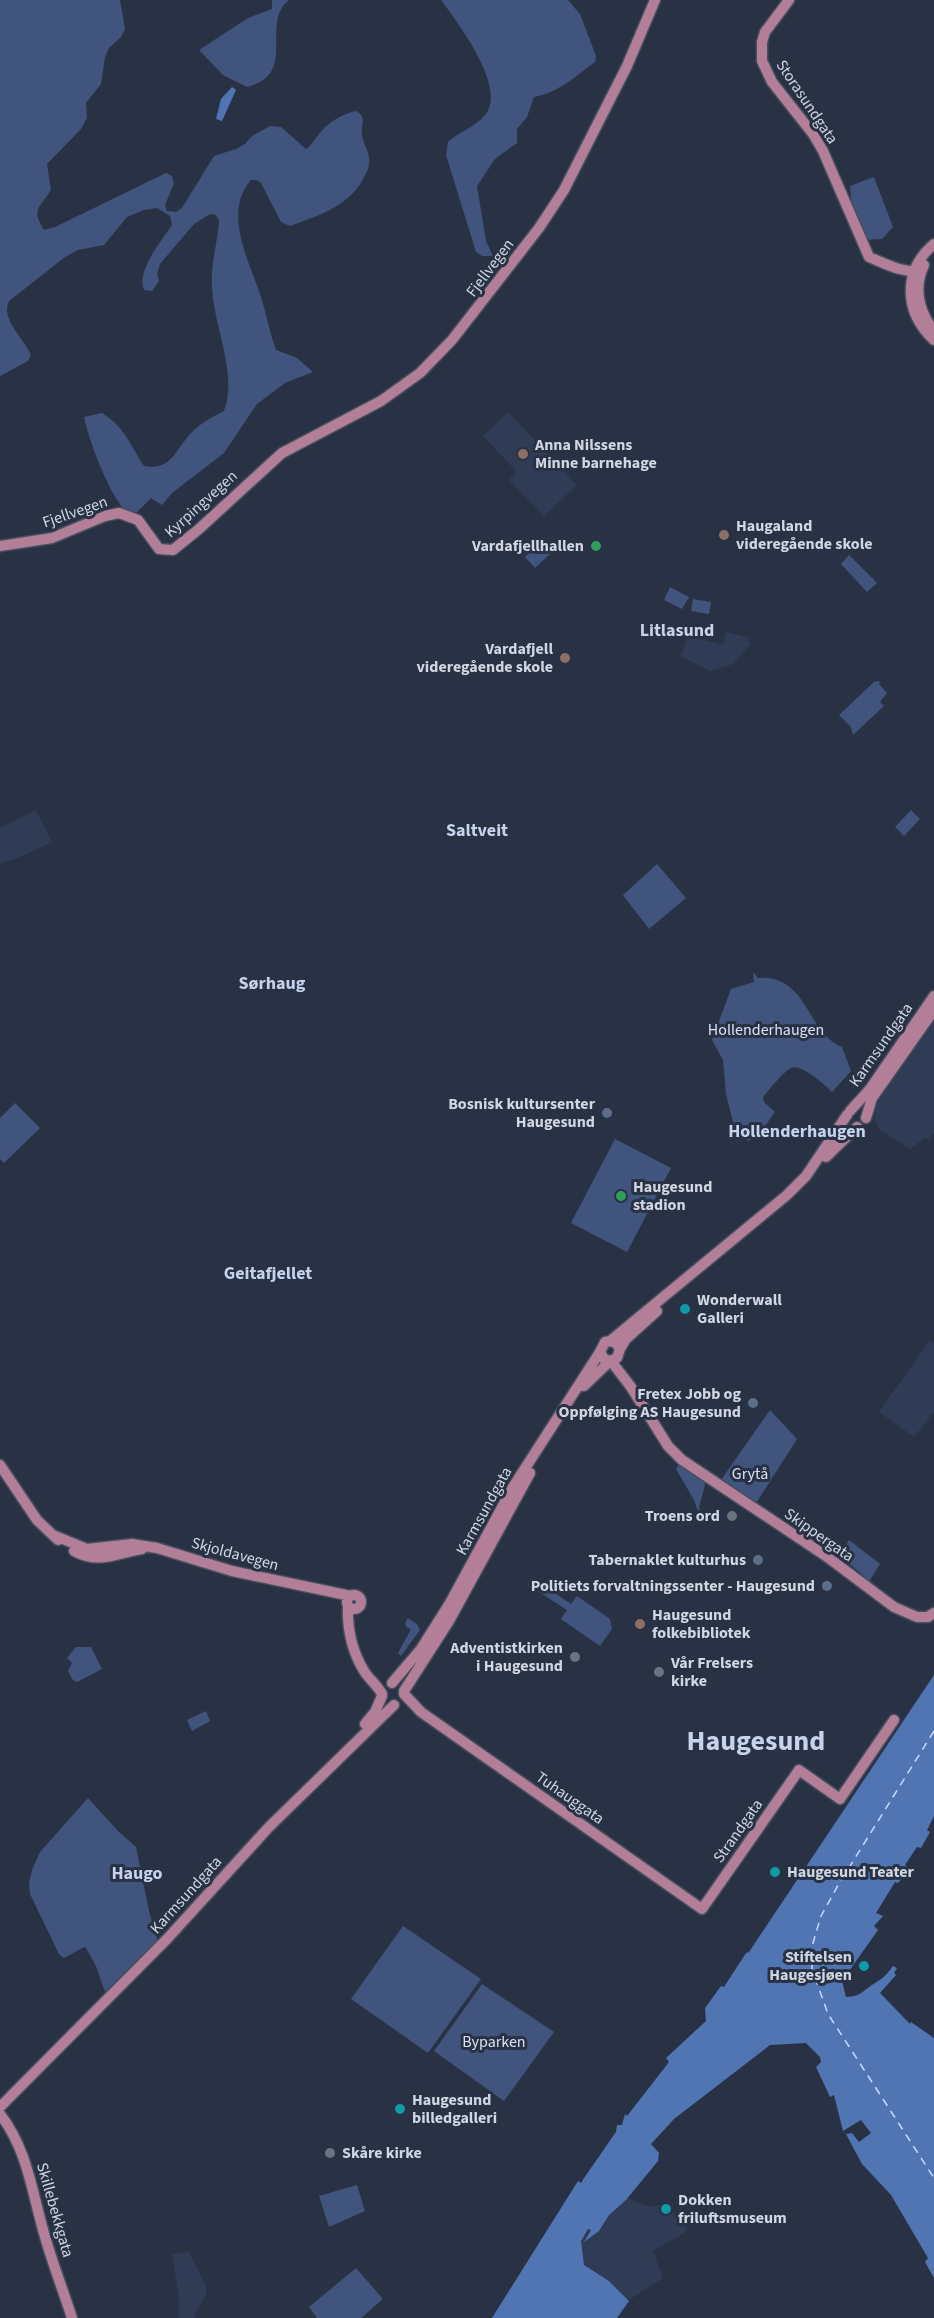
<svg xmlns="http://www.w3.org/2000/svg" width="934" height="2318" viewBox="0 0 934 2318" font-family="'Source Sans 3',sans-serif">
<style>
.built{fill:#303c55}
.green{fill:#41547e}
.water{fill:#5175b3}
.pier{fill:#293245}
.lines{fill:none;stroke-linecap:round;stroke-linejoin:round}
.ferry{stroke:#c6dbff;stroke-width:1.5;stroke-dasharray:8 6;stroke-linecap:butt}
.major-casing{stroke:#474f5e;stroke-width:13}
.major{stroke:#b27e98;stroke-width:10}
.education-dot{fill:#8d6e63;stroke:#293245;stroke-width:2}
.leisure-dot{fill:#2e9e5b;stroke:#293245;stroke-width:2}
.service-dot{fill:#5c6f8a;stroke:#293245;stroke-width:2}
.culture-dot{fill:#0f9aa8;stroke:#293245;stroke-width:2}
.worship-dot{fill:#6b7280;stroke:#293245;stroke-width:2}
.labels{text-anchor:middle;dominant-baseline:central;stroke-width:6;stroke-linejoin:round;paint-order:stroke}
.street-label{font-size:16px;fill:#d0d6e2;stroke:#293245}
.poi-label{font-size:16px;font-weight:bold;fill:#d0d6e2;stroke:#293245;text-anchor:start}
.park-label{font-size:16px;fill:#d9e2f4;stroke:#293245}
.neighbourhood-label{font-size:18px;font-weight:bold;fill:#c7d3ec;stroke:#293245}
.town-label{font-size:28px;font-weight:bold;fill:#c7d3ec;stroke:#293245}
</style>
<rect width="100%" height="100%" fill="#293245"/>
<path class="built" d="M508,412L577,485L544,516L509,480L517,472L483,436Z
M726,632L747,637L751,644L733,664L710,671L681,656L688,636L723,645Z
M36,810L52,842L15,859L0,863V828Z
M934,1014V1133L929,1140L925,1138L910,1149L879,1129L875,1121L874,1115L883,1086Z
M930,1340L934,1343V1412L914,1437L879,1412Z
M628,2198L649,2207L666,2204L687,2229L684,2233L653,2251L663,2278L629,2300L609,2281L584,2265L580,2241L588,2229L591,2230L585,2240L599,2231L609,2215Z
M189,2252L206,2286V2295L196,2311L195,2318H179V2298L172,2254Z"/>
<path class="green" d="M0,0H120L125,29L121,37L109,48L105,57L101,84L86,103L87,118L81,129L47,164L51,190C39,209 31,209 44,230L55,227L166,173L172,176L174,183L165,205L167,211L176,212L182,208L214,156L236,149L245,144L252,136L270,126L281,127L306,149C312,145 314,140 319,134C328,122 342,114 356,111C368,117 360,125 362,135C363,143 368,150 369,157C370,164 368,170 365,175C351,206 320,215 290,226L281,222L261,183L256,180H251C223,211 248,259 259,291C266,311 269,331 276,350L297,358L313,372L285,383L257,404L224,453L172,493L162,505L151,498L137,512L130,515C111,501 89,441 84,417L102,413C125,427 130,445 144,466C173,471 175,449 192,432C201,423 212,417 224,411C238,375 214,327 212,288C210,264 218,243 219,220L216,215L210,214L194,224L160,264L157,274L159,281L152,291L144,290C136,271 162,240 172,225L170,216L157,208L144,210L127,217L104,245L78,250L65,257L9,301C0,320 25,339 31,355L28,361L0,376Z
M272,0H289C259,23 299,74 247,87L223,75L199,50L248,18L272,9Z
M441,0H568L580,14L596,56L595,62C576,76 558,93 534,97L527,117L517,129V143L495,159L477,186L486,241L493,256H482L476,252L446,155L448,142C459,132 475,127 485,115C508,88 457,22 441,0Z
M874,177L893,227L882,239L861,240L851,198L850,186Z
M539,543L550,554L535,568L525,557Z
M849,555L877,583L867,592L841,564Z
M670,587L689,597L682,609L664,600Z
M693,599L711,602L709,614L691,611Z
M880,681L879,684L887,693L880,702L884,706L853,735L851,727L839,715L874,682Z
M911,810L920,819L904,836L895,827Z
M657,864L686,898L649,929L623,895Z
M753,972L758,978C808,974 807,1034 842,1047L851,1071L832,1092C825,1085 801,1063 791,1068C783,1072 769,1090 763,1097L764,1102L775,1112L758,1136L748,1141L740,1133L733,1122L726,1094L723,1060L712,1040L731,989L754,982Z
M15,1103L40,1128L4,1163L0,1159V1118Z
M615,1139L671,1168L627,1252L571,1223Z
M770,1410L797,1439L753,1508L721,1480Z
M680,1463L704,1480L705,1485L699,1507L703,1525L694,1500L676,1469Z
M849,1540L880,1564L868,1583L863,1575L840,1556Z
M533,1578L571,1604L577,1596L610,1619L612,1629L600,1646L561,1619L567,1610L528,1585Z
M408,1618L417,1624L420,1630L401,1656L398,1653L411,1629L406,1627L405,1623Z
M76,1647H91L102,1669L77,1682L72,1679L68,1671L72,1663L67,1658Z
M206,1711L210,1721L192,1731L187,1720Z
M88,1798L118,1831L136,1847L149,1911L158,1942L105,1992L96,1966L86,1948L84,1947L64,1958L59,1954L30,1894L29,1883L32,1870L40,1852Z
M403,1926L481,1979L428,2053L351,1999Z
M482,1984L554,2032L504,2101L434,2051Z
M357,2185L365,2211L329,2227L319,2196Z
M356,2268L383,2299L361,2318H317L309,2307Z"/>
<path class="water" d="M232,87L236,90L222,121L216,119L221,99Z
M934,1675V1816L927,1830L930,1832L921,1848L917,1847L905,1865L910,1869L898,1883L895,1882L876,1913L883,1916L874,1926L878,1930L842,1981L846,1997C861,1996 860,1993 872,1985C883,1978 885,1977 893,1966L897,1968L894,1973L896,1975L880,1993L910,2024L911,2022L908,2020L934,2038V2278L925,2262L928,2258L891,2195L862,2164L846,2134L843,2131L834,2095L830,2097L816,2067L821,2062L820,2057L806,2043L770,2045L674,2119L651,2144L659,2153L658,2161L626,2200L609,2215L599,2231L584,2242L591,2230L588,2229L581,2241L584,2265L609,2281L629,2301L617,2318H492L578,2181L581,2183L584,2178L616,2132L617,2125H622L625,2114L627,2116L669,2062L666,2058L706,2021L705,2008L721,1986L724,1987L746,1953L749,1952Z"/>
<path class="pier" d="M861,2120L871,2133L859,2142L852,2133L846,2134L843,2131Z"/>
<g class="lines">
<path class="ferry" d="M934,1731L837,1887L821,1916L813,1943L812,1969L828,2014L934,2178"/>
<defs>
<path id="major" d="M789,0L765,32L762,42V61L772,82L813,134L823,151L869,257C886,264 902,273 921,271
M934,244C902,271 904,312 934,340
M924,265C913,288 919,312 934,331
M0,546L52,538L105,516L119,513L138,520L159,549L173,550L199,529L282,453L381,401L420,373L452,340L539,228L564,190L627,66L655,0
M850,1111L870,1089L934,996
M866,1118L872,1098L934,1010
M826,1157L857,1127
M610,1341L616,1343L620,1349L617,1358L610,1361L604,1359L600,1352L605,1342L610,1341L787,1195L806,1176L847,1115
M620,1349L626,1339L657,1311
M611,1361L631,1387L668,1446L682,1460L826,1556L894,1607L917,1617H928L934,1613
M584,1386L610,1361
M0,1465L37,1520L58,1540
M53,1535L87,1549L132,1544L157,1548L232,1571L351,1596
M74,1551C100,1565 116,1553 142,1549
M347 1602a7 7 0 1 1 14 0a7 7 0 1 1-14 0Z
M348,1606C347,1629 352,1651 364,1671C369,1679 377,1685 382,1694
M392,1683L421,1649L450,1603L513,1487L600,1352
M404,1691L449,1621L530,1473
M404,1694L421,1712L702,1909L799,1770L840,1799L894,1720
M365,1724L375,1712L382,1696
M0,2107L167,1939L269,1827L394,1705
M0,2114C26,2148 31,2186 42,2226C50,2257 62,2287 72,2318"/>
</defs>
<use href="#major" class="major-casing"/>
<use href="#major" class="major"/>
</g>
<g class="education-dot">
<circle cx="523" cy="454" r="6"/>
<circle cx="724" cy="535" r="6"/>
<circle cx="565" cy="658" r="6"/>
<circle cx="640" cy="1624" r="6"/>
</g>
<g class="leisure-dot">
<circle cx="596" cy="546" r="6"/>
<circle cx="621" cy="1196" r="6"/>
</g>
<g class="service-dot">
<circle cx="607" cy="1113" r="6"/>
<circle cx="753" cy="1403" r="6"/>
<circle cx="758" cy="1560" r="6"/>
<circle cx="827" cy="1586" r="6"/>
</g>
<g class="culture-dot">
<circle cx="685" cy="1309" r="6"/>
<circle cx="775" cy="1872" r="6"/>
<circle cx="864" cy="1966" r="6"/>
<circle cx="400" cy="2109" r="6"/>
<circle cx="666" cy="2209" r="6"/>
</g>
<g class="worship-dot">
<circle cx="732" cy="1516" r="6"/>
<circle cx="575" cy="1657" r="6"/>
<circle cx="659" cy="1672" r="6"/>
<circle cx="330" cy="2153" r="6"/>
</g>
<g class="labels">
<g class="street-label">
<text transform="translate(807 102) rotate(56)">Storasundgata</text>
<text transform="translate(490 268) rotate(-53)">Fjellvegen</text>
<text transform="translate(201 504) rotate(-42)">Kyrpingvegen</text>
<text transform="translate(75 512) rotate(-19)">Fjellvegen</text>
<text transform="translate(881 1045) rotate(-55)">Karmsundgata</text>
<text transform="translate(484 1511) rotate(-61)">Karmsundgata</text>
<text transform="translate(819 1535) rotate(35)">Skippergata</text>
<text transform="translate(235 1554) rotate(15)">Skjoldavegen</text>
<text transform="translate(570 1798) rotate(35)">Tuhauggata</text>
<text transform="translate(738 1831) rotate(-55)">Strandgata</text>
<text transform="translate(186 1895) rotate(-48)">Karmsundgata</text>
<text transform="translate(55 2210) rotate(74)">Skillebekkgata</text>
</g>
<g class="poi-label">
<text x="535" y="445">Anna Nilssens<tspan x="535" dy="18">Minne barnehage</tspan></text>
<text x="736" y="526">Haugaland<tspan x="736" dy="18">videregående skole</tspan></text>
<text x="584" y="546" text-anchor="end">Vardafjellhallen</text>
<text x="553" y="649" text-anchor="end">Vardafjell<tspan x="553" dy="18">videregående skole</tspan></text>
<text x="595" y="1104" text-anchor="end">Bosnisk kultursenter<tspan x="595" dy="18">Haugesund</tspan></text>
<text x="633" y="1187">Haugesund<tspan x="633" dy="18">stadion</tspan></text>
<text x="697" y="1300">Wonderwall<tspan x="697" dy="18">Galleri</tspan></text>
<text x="741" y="1394" text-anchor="end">Fretex Jobb og<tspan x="741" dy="18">Oppfølging AS Haugesund</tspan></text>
<text x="720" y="1516" text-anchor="end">Troens ord</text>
<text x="746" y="1560" text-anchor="end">Tabernaklet kulturhus</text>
<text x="815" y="1586" text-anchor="end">Politiets forvaltningssenter - Haugesund</text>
<text x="652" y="1615">Haugesund<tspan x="652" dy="18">folkebibliotek</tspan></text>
<text x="563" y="1648" text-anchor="end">Adventistkirken<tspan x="563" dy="18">i Haugesund</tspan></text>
<text x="671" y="1663">Vår Frelsers<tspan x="671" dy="18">kirke</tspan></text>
<text x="787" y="1872">Haugesund Teater</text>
<text x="852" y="1957" text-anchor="end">Stiftelsen<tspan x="852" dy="18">Haugesjøen</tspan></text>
<text x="412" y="2100">Haugesund<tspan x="412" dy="18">billedgalleri</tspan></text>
<text x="342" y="2153">Skåre kirke</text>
<text x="678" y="2200">Dokken<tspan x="678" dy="18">friluftsmuseum</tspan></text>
</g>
<g class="park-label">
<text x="766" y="1030">Hollenderhaugen</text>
<text x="750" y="1474">Grytå</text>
<text x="494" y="2042">Byparken</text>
</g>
<g class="neighbourhood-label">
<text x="677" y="630">Litlasund</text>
<text x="477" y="830">Saltveit</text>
<text x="272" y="983">Sørhaug</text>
<text x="797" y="1131">Hollenderhaugen</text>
<text x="268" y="1273">Geitafjellet</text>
<text x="137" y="1873">Haugo</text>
</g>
<g class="town-label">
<text x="756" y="1741">Haugesund</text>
</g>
</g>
</svg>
